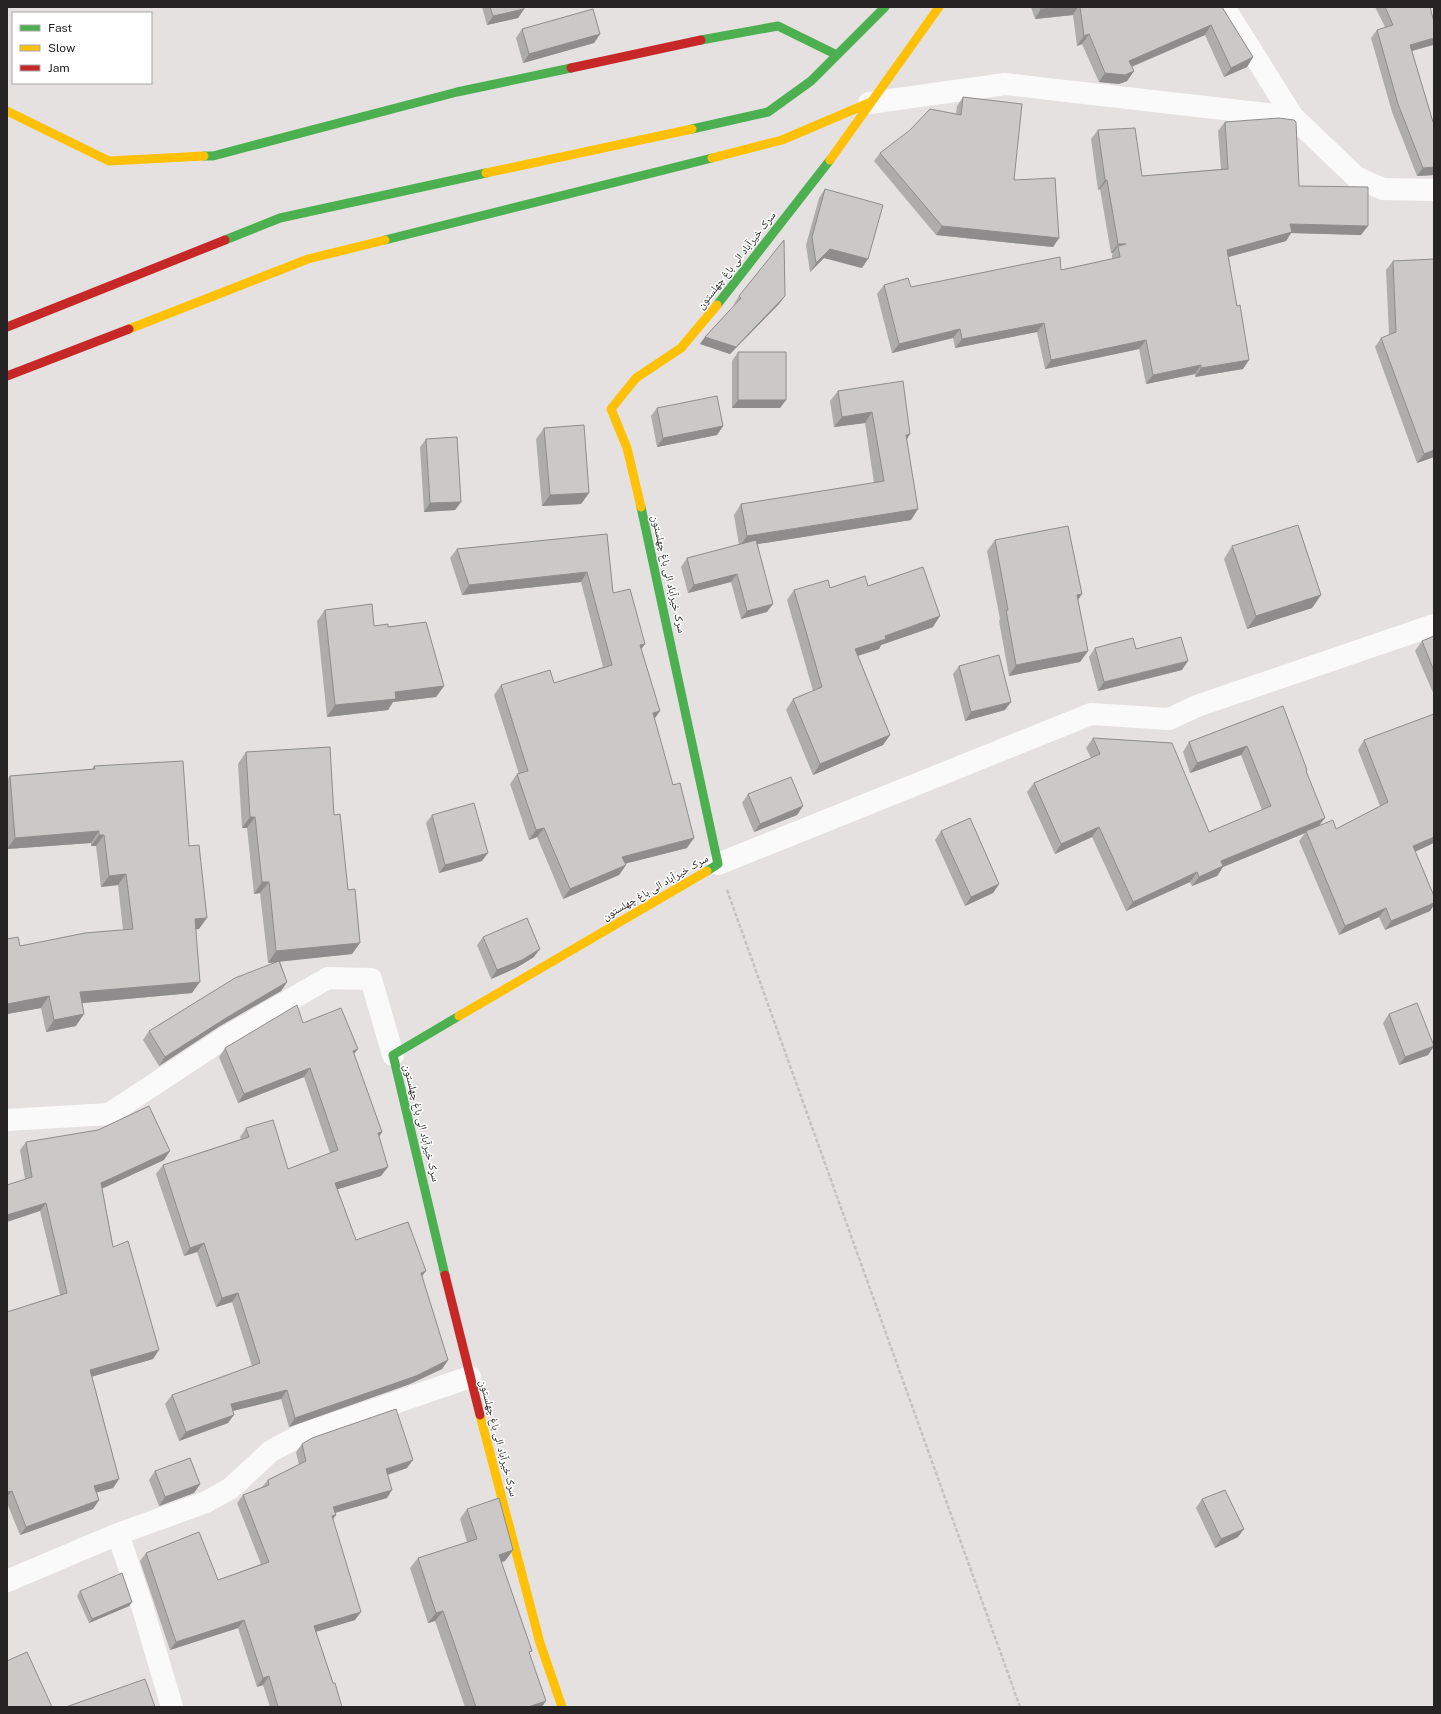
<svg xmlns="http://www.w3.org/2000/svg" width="1441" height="1714" viewBox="0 0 1441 1714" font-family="'Public Sans','Noto Naskh Arabic',sans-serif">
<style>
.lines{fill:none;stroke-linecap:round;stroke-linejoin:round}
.path{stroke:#c3c1c1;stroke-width:2.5;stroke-dasharray:4 2;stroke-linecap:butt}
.street{stroke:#fbfafa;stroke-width:22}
.fast{stroke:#4caf50;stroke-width:9}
.slow{stroke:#ffc107;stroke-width:9}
.jam{stroke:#c62828;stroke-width:9}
.wall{fill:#afacac}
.shaded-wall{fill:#8e8c8c}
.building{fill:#cbc8c8;stroke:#8e8c8c}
.labels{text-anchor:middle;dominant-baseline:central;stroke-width:3;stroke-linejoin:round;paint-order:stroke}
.street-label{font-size:11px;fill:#252323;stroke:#fff}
</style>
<rect width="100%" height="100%" fill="#e4e1e0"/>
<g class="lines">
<path class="path" d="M727,890L1020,1707"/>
<path class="street" d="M1224,7L1293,117L1356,177L1383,189L1434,190
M869,103L1005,84L1293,117
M718,864L1091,714L1169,719L1197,706L1434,625
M7,1120L109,1114L226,1037L328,978L371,979L393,1055
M118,1534L143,1609L172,1707
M7,1581L118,1534L206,1502L231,1488L271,1451L301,1435L470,1377"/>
<path class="fast" d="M701,40L778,26L837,55
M692,129L768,112L811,81L885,7
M204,156H213L457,92L571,68
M225,240L280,218L486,173
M385,240L712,158
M717,305L830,160
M641,507L718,864L707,871
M445,1275L393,1055L459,1016"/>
<path class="slow" d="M7,111L109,161L204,156
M712,158L782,140L869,103
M830,160L939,7
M486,173L692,129
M129,329L308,259L385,240
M641,507L627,448L611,409L636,378L681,348L717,305
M459,1016L707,871
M480,1415L540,1643L562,1707"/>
<path class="jam" d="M571,68L701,40
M7,327L225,240
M7,376L129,329
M445,1275L480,1415"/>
</g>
<path class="wall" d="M482,7H524V9L518,18L487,25Z
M1031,7H1222L1253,57L1247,67L1224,77L1205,35L1132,67L1134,71L1127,81L1119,84L1099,82L1082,44L1077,46L1073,15L1035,19Z
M1375,7H1430L1434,22V43L1433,45L1412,51L1433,122H1434V175L1417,176L1392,112L1371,38L1377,30L1385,27Z
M522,29L600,34L594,43L523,63L516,38Z
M963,97L1014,180L1059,238L1053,247L936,235L874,161L880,153L956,114L957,106Z
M1225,122L1299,186L1361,235L1291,233L1286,241L1229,257L1243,369L1195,377V374L1146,384L1139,349L1045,369L1037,332L955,348L953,338L892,353L877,294L884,285L911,287L1061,270L1112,259V255L1113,253H1111L1100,189L1098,190L1091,139L1098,130L1142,176L1221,169L1218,131Z
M825,189L862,268L824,258L810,272L806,245L819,198Z
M1393,261L1434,457L1417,463L1375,347L1381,338L1389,335L1386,270Z
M739,296L779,304L730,354L700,344L705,337L735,305L734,304Z
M738,352L786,400L780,408H732V361Z
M838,391L910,434L907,439L911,520L758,544L767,612L741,619L731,582L688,593L681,567L687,558L739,545L734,515L741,504L874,483L865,423L834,427L830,401Z
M657,408L723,426L717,435L657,447L651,416Z
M544,428L589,493L581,504L542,506L536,439Z
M426,439L461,502L455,510L424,512L420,447Z
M607,534L613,593L645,644L641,649L654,719L687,848L625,864L626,865L619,875L563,899L537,837L529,840L510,784L517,774H519L494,695L501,685L554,683L603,667L581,582L462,595L450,558L457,549Z
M995,540L1082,594L1078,600L1088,651L1080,662L1009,676L999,621L1000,619L987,551Z
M1232,546L1321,595L1312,608L1247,629L1224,559Z
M868,586L933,627L881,645L879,649L858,656L890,735L883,745L813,775L786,710L793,699L813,691L787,600L794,590Z
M325,610L374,626L388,627L444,686L436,697L393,702L388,710L327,717L317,621Z
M1434,636V695L1415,651L1422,641Z
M1095,648L1136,649L1182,670L1098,691L1089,657Z
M959,666L1005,710L965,721L953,674Z
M1283,706L1307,770L1306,772L1319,826L1336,829L1380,806L1358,750L1364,740L1415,852L1434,896V905L1430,911L1385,930L1379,917L1339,935L1299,841L1305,833L1223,867L1217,876L1192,886L1190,882L1126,911L1092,837L1055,854L1027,792L1034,783L1091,758L1086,748L1093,738L1209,832L1262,810L1241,755L1190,773L1183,752L1189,742Z
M246,752L334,815L352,954L280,961L287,982L281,991L220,1026L159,1066L143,1040L149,1031L277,962L268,963L260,893L254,894L247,828H242L238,764Z
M94,766L189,846L199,929H196L192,993L82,1003L76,1026L46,1032L41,1008L7,1014V939L20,946L123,930L118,885L101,887L96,846H91V843L7,849V780L10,776L92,769Z
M748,794L803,806L797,815L754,832L742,803Z
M432,815L482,861L439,873L426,823Z
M941,831L999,884L993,893L965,906L935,840Z
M483,937L534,957L516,968L491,979L477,945Z
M1389,1014L1434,1046L1428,1055L1399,1065L1383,1023Z
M303,1023L354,1054L382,1132L379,1137L381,1176L337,1189L356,1240L422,1277L448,1360L442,1369L410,1384L289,1427L281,1399L233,1411L228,1423L179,1441L165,1404L172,1395L252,1366L232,1302L216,1307L197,1252L184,1256L156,1174L163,1165L241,1139L240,1137L246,1128L288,1169L330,1153L304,1077L238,1103L219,1057L225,1048Z
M26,1142L164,1160L102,1188L113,1247L153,1359L92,1376L119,1479L113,1488L97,1492L99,1500L93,1509L20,1535L7,1503V1312L60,1295L40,1211L25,1179L20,1150Z
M302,1444L407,1468L388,1475L387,1498L335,1513L333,1519L355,1620L316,1632L333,1683L342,1707H270L263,1685L257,1687L238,1628L170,1650L140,1561L146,1553L218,1580L261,1564L237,1503L243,1495L262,1487L268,1480L299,1465L296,1452Z
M155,1471L200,1484L194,1493L159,1506L149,1480Z
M1202,1499L1238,1537L1215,1548L1196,1508Z
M467,1509L513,1550L505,1561L501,1562L530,1654L542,1707H465L435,1621L428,1623L410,1568L418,1558L467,1542L460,1519Z
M80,1591L132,1602L129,1606L89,1623L77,1596Z"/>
<path class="shaded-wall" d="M1064,7H1078L1073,15L1035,19L1041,9Z
M524,9L518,18L487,25L493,16Z
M1211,25L1205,35L1123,70L1129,61Z
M600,34L594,43L523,63L529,54Z
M1089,34L1082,44L1077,46L1084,36Z
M1434,38V43L1433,45L1404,53L1410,45Z
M1253,57L1247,67L1224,77L1231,68Z
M1134,71L1127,81L1119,84L1099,82L1105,73Z
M1434,167V175L1417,176L1423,168Z
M1105,180H1107L1100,189L1098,190Z
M1290,224L1368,226L1361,235L1291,233L1286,241L1221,259L1227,250Z
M942,226L1059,238L1053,247L936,235Z
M1118,244H1126L1118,246L1113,253H1111Z
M830,249L868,259L862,268L824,258L810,272L816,263Z
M785,296L779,304L730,354L700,344L705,337Z
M1044,323L1037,332L955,348L962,339Z
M960,329L953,338L892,353L899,344Z
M1146,340L1139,349L1045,369L1051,360Z
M1249,360L1243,369L1195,377L1201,368Z
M1201,365L1195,374L1146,384L1153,375Z
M738,400H786L780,408H732Z
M872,412L865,423L834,427L842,417Z
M723,426L717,435L657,447L663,438Z
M910,434L903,445L906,435Z
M1434,450V457L1417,463L1424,454Z
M589,493L581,504L542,506L550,495Z
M461,502L455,510L424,512L430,503Z
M918,509L911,520L739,547L747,536Z
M587,572L581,582L462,595L469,585Z
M737,574L731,582L688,593L694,585Z
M1082,594L1074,605L1077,595Z
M1321,595L1312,608L1247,629L1256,616Z
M773,604L767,612L741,619L747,611Z
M940,616L933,627L881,645L879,649L847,659L855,649L885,636Z
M645,644L638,653L640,645Z
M1088,651L1080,662L1009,676L1016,665Z
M1188,661L1182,670L1098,691L1104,682Z
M444,686L436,697L393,702L388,710L327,717L335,705L395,692Z
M1011,702L1005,710L965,721L971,712Z
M660,711L653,721V713Z
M890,735L883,745L813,775L820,764Z
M1247,746L1241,755L1190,773L1197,763Z
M803,806L797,815L754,832L760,824Z
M250,817H255L247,828H242Z
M1325,818L1318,827L1306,831L1305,833L1223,867L1217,876L1192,886L1199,877L1221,861Z
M1099,827L1092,837L1055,854L1061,844Z
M544,828L537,837L529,840L536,830Z
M99,831L91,843L7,849L15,838Z
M99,835H104L96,846H91Z
M1434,837V843L1406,856L1413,846Z
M694,838L687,848L615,866L622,857Z
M488,853L482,861L439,873L445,865Z
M626,865L619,875L563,899L570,889Z
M1197,872L1190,882L1126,911L1133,902Z
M126,874L118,885L101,887L109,876Z
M262,882H269L260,893L254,894Z
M999,884L993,893L965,906L971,897Z
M1434,903V905L1430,911L1385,930L1391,921Z
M1386,908L1379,917L1339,935L1345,926Z
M207,918L199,929L187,930L195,919Z
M360,943L352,954L268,963L276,951Z
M540,949L534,957L516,968L491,979L497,970Z
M200,982L192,993L72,1004L80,992Z
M287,982L281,991L220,1026L159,1066L165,1057L226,1018Z
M49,996L41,1008L7,1014V1004Z
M84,1014L76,1026L46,1032L54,1020Z
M1434,1046L1428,1055L1399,1065L1405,1057Z
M358,1049L351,1058L353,1051Z
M310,1068L304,1077L238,1103L244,1094Z
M382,1132L376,1141L378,1133Z
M170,1151L164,1160L95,1192L101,1183Z
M388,1167L381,1176L329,1192L335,1183Z
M46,1203L40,1211L7,1222V1215Z
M204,1243L197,1252L184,1256L190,1248Z
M426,1271L419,1280L421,1273Z
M238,1293L232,1302L216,1307L222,1298Z
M159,1350L153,1359L84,1379L90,1370Z
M448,1360L442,1369L410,1384L289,1427L295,1418Z
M287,1390L281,1399L224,1413L231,1404Z
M234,1415L228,1423L179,1441L186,1432Z
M413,1460L407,1468L380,1477L386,1469Z
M119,1479L113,1488L88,1495L94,1486Z
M200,1484L194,1493L159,1506L165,1497Z
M392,1490L387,1498L327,1515L333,1507Z
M12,1491L7,1497V1492Z
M99,1500L93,1509L20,1535L26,1527Z
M336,1515L330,1523L332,1516Z
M1244,1529L1238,1537L1215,1548L1221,1539Z
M513,1550L505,1561L491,1565L499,1555Z
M132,1602L129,1606L89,1623L92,1619Z
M443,1611L435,1621L428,1623L436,1613Z
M361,1612L355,1620L308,1634L314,1626Z
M244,1620L238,1628L170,1650L176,1642Z
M269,1676L263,1685L257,1687L263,1678Z
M546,1701L542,1707H528Z"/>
<path class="building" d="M490,7H524V9L493,16Z
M1040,7H1064L1041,9Z
M1080,7H1222L1253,57L1231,68L1211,25L1129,61L1134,71L1125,75L1105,73L1089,34L1084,36Z
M1385,7H1430L1434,22V38L1410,45L1433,122H1434V167L1423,168L1398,104L1377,30L1393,25Z
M593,9L600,34L529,54L522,29Z
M963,97L1022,104L1014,180L1055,178L1059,238L942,226L880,153L910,130L930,109L961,115Z
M1279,118L1294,120L1296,122L1299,186L1368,187V226L1290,224L1292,232L1227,250L1237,306L1240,305L1249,360L1201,368V365L1153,375L1146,340L1051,360L1044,323L962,339L960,329L899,344L884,285L908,278L911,287L1060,257L1061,270L1120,257L1118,246L1126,244H1118L1107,180H1105L1098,130L1135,128L1142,176L1228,169L1225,122Z
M825,189L883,205L868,259L830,249L816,263L812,237Z
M784,240L785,296L736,347L705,337L741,298L739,296Z
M1434,259V450L1424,454L1381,338L1396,332L1393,261Z
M738,352H786V400H738Z
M903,381L910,434L906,435L918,509L747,536L741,504L884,481L872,412L842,417L838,391Z
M717,396L723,426L663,438L657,408Z
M584,425L589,493L550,495L544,428Z
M457,437L461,502L430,503L426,439Z
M1298,525L1321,595L1256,616L1232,546Z
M1068,526L1082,594L1077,595L1088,651L1016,665L1006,610H1008L995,540Z
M607,534L613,593L630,589L645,644L640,645L660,711L653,713L673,785L680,783L694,838L622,857L626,865L570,889L544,828L536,830L517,774L528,771L501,685L550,670L554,683L612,665L587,572L469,585L457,549Z
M756,540L773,604L747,611L737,574L694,585L687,558Z
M923,567L940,616L885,636L886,639L855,649L890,735L820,764L793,699L822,687L794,590L828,580L830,588L865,576L868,586Z
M372,604L374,626L388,624V627L426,622L444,686L395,692L396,699L335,705L325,610Z
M1434,636V671L1422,641Z
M1181,637L1188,661L1104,682L1095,648L1133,638L1136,649Z
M999,655L1011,702L971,712L959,666Z
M1283,706L1307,770L1306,771L1325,818L1221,861L1223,866L1199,877L1197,872L1133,902L1099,827L1061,844L1034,783L1100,754L1093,738L1172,743L1209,832L1271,806L1247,746L1197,763L1189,742Z
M1434,714V837L1413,846L1434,896V903L1391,921L1386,908L1345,926L1306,831L1333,820L1336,829L1388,802L1364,740Z
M330,747L334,815L340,814L348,890L355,889L360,943L276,951L269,882H262L255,817H250L246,752Z
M183,761L189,846L199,845L207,918L195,919L200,982L80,992L84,1014L54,1020L49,996L7,1004V939L18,937L20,946L85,933L133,929L126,874L109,876L104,835H99V831L15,838L10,776L95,769L94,766Z
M791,777L803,806L760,824L748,794Z
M474,803L488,853L445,865L432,815Z
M970,818L999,884L971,897L941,831Z
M527,918L540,949L522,960L497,970L483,937Z
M279,961L287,982L226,1018L165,1057L149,1031L235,978Z
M1417,1003L1434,1046L1405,1057L1389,1014Z
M297,1005L303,1023L341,1008L358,1049L353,1051L382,1132L378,1133L388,1167L335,1183L356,1240L408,1222L426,1271L421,1273L448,1360L416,1376L295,1418L287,1390L231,1404L234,1415L186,1432L172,1395L260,1363L238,1293L222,1298L204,1243L190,1248L163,1165L249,1137L246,1128L273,1120L288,1169L338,1150L310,1068L244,1094L225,1048Z
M149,1106L170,1151L101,1183L113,1247L128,1241L159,1350L90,1370L119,1479L94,1486L99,1500L26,1527L12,1491L7,1492V1312L67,1293L46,1203L7,1215V1185L32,1177L26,1142L98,1130Z
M396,1409L413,1460L386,1469L392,1490L333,1507L336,1515L332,1516L361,1612L314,1626L333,1683H335L342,1707H278L269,1676L263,1678L244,1620L176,1642L146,1553L199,1532L218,1580L269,1562L243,1495L269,1485L268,1480L306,1461L302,1444L312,1438Z
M190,1458L200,1484L165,1497L155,1471Z
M1225,1490L1244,1529L1221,1539L1202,1499Z
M499,1498L513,1550L499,1555L532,1651L529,1652L546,1701L528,1707H476L443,1611L436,1613L418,1558L477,1539L467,1509Z
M122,1573L132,1602L92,1619L80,1591Z
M27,1652L52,1707H7V1661Z
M145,1679L155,1707H66Z"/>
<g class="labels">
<g class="street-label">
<text transform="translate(736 260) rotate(-52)">سرک خیرآباد الی باغ چهلستون</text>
<text transform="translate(669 574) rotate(77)">سرک خیرآباد الی باغ چهلستون</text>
<text transform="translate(655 887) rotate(-30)">سرک خیرآباد الی باغ چهلستون</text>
<text transform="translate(422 1123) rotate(76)">سرک خیرآباد الی باغ چهلستون</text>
<text transform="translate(499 1438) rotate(75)">سرک خیرآباد الی باغ چهلستون</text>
</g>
</g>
<rect width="1441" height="1714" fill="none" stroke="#252323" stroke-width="16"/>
<rect x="12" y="12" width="140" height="72" fill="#ffffff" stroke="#a8a7a7"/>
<rect x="20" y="25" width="20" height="6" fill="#4caf50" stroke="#a8a7a7"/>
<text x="48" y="32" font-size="12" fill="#252323">Fast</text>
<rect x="20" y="45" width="20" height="6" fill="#ffc107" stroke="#a8a7a7"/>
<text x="48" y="52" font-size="12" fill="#252323">Slow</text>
<rect x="20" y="65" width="20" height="6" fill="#c62828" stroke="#a8a7a7"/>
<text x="48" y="72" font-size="12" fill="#252323">Jam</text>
</svg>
